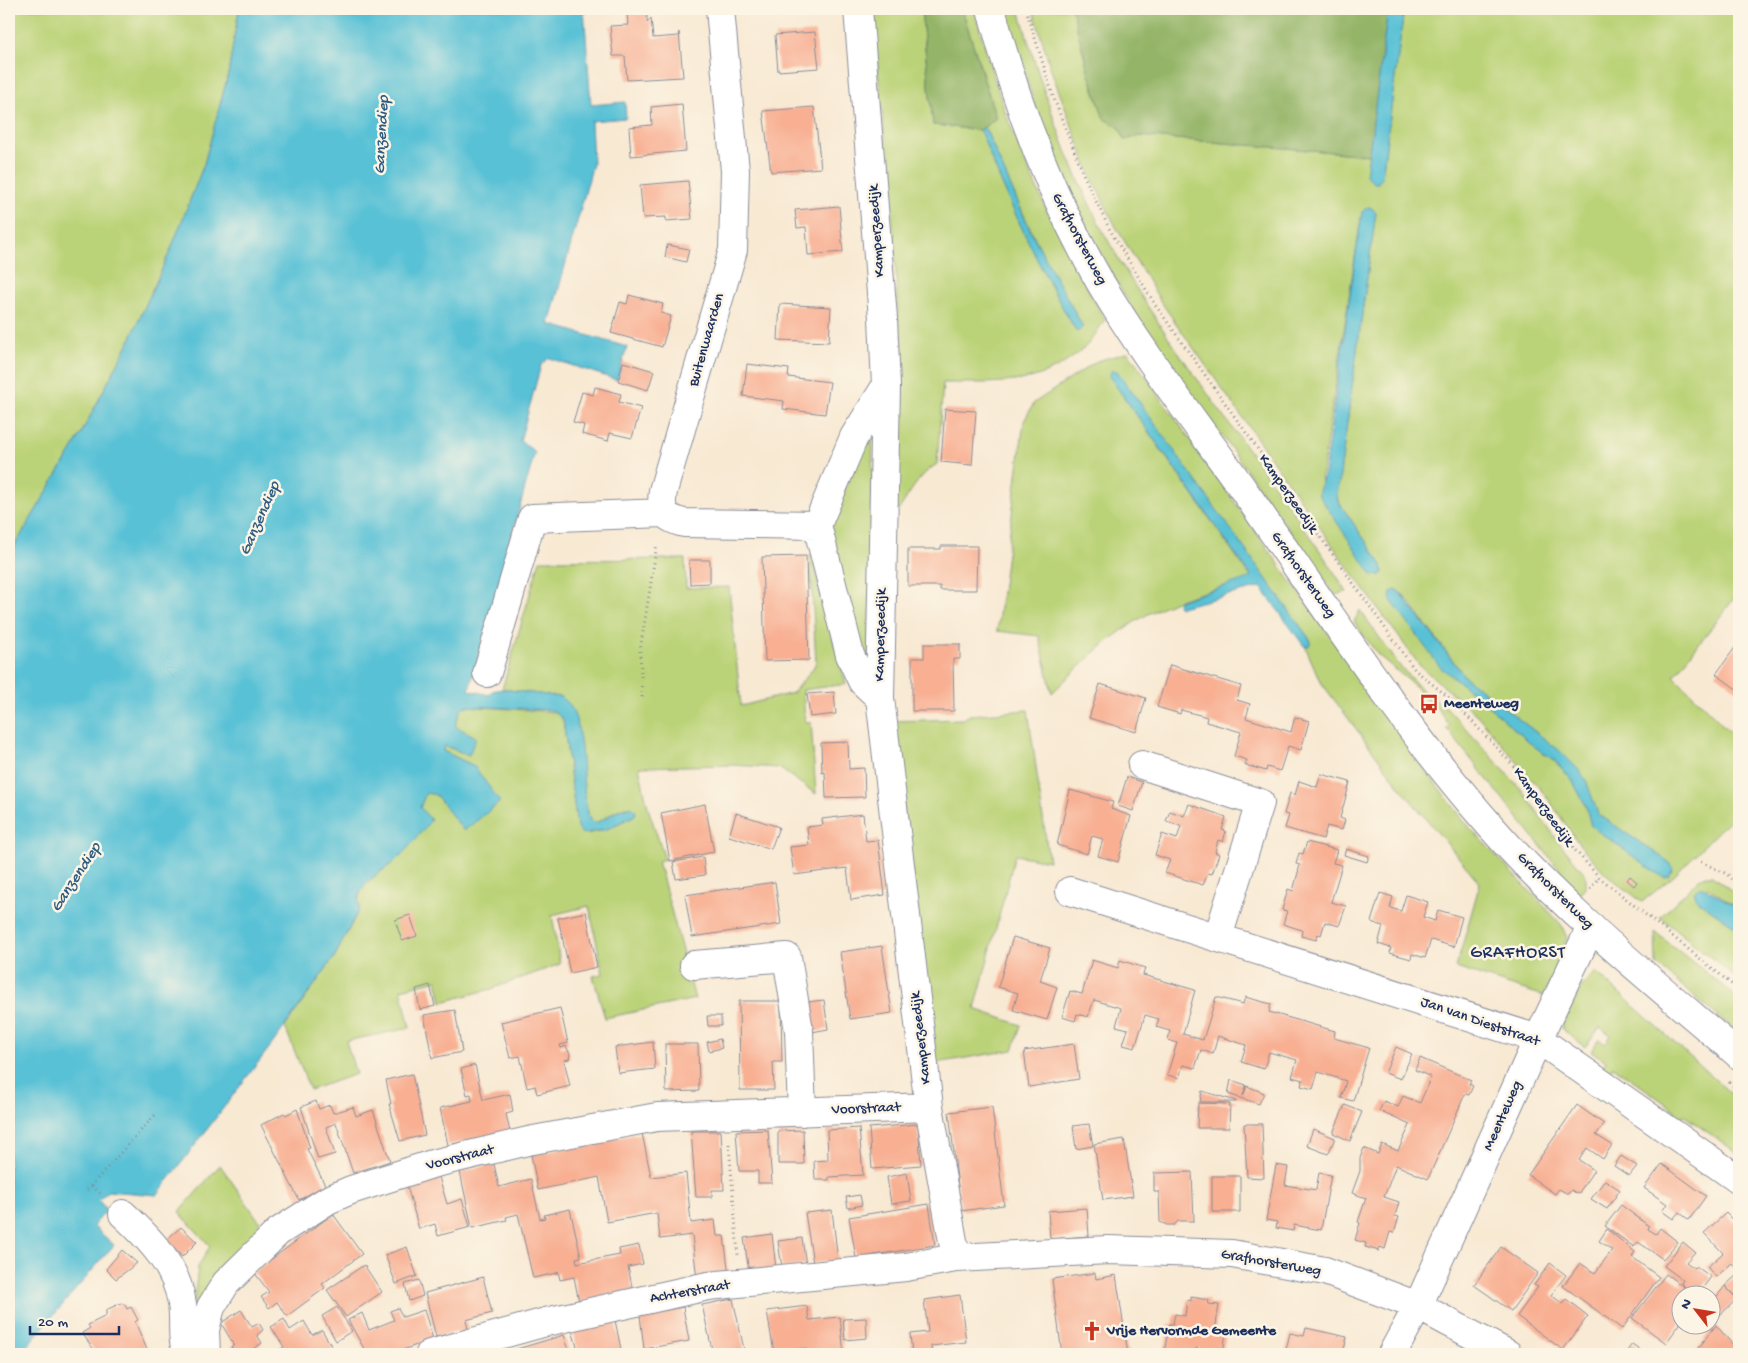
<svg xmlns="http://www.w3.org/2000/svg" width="1748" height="1363" viewBox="0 0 1748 1363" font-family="'Gochi Hand',sans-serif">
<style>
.green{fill:#bbd378;stroke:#6b816b;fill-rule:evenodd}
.forest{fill:#94b568;stroke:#587263}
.water{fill:#59c1d6;stroke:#3a789a}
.building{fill:#f8af92}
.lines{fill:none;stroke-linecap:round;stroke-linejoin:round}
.minor-casing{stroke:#8a8c98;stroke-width:30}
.major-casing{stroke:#8a8c98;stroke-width:30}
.path{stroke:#8a8c98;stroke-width:3;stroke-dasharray:1 4;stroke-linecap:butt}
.minor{stroke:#fff;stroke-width:28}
.major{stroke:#fff;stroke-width:28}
.labels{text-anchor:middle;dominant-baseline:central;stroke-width:5;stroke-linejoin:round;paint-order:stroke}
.street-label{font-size:15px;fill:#1b2f5e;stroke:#fcf5e5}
.poi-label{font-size:15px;font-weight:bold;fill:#1b2f5e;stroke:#fcf5e5;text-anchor:start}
.water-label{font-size:16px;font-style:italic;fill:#2e5b82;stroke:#fcf5e5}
.quarter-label{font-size:18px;letter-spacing:1px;fill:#1b2f5e;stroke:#fcf5e5}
</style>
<rect width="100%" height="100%" fill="#fcf5e5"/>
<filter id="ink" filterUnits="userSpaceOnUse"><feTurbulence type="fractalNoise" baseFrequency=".02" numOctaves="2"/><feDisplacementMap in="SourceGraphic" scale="10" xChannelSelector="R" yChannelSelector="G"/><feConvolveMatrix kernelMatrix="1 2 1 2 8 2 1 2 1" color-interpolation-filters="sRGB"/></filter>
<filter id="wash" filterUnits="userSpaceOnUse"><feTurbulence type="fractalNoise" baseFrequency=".0096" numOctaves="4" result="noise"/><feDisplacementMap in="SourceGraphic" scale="20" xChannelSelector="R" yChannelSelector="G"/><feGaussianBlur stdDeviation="1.12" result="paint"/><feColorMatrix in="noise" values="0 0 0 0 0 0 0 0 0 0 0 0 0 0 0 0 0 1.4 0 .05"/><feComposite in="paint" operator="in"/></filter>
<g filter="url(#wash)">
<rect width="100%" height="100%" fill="#f8e9d3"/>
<path class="green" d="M9,9H239L228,75L204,164L171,249L128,344L75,445L9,555Z
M872,9H921L933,125L980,130C1007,200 1038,266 1076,331H1079C1049,264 1014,199 986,130L983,128L996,118L962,9H974C985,46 995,85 1009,122C1035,191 1069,256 1105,320C1098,329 1092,341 1084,348C1039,389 999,382 943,383L937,464C916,476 908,499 893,517L900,384L895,245Z
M1005,9H1019C1041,86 1067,164 1105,235C1174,361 1270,470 1347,592L1335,595C1298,542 1261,490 1223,437C1194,397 1162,357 1136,314C1077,219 1034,116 1005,9Z
M1033,9H1072L1089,74L1104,119L1119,127L1125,140L1139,136L1369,155L1367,175L1382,177L1404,9H1739V598L1736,596L1674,676L1739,741V810L1675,875L1642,902L1605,873L1579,844L1547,797L1477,715L1420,666L1342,559L1161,302L1116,227L1090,174L1051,70ZM1370,207L1376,212L1337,496L1338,501L1382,565L1372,574L1321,479L1362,212L1366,208ZM1402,593L1466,678L1560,751L1578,769L1598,814L1632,839L1591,826L1586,806L1572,780L1555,761L1535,747L1476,695L1440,667Z
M1128,352L1425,770L1470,828L1561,924L1567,938L1544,996L1456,968L1480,883L1407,796L1320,681L1305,646L1311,641L1258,568L1109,376L1252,579C1218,589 1181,596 1150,613C1112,633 1082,664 1052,693L1039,636L997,631L1024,421L1034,403L1097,361Z
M873,425L869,664L857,648L828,529Z
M810,555H813L819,591L846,684L803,690L805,722H811L816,794L779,768L732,765L639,767L648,808L665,859L658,861L695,999L605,1018L593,976L603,974L589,906L552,915L560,964L491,989L442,1002L437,980L401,989L410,1028L346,1041L356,1074L310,1090L285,1027L335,956L360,908C351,887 383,872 395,861C405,852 420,807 426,792L436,795L464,831L474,766L443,751L445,746L469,755L455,726L461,709L465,706L556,712L563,719L577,827L587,834L607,829L635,815V810C624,799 606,820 595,823L590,820L561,697L502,689L540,560L685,559L686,588L729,587L741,706L793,693C800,682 812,673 816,662Z
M1360,610L1399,665L1423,691L1447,708L1521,789L1561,845L1586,875V886L1579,894L1446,728L1450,726L1429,698L1427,701L1413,684L1378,655L1354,622Z
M1028,710L1049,861L1015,855L975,1009L1021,1025L1013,1050L936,1063L892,721L963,719L970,715Z
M1712,876L1739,896V908L1707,887L1698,901L1739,929V980L1660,917L1699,879L1706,876Z
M1655,932L1739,999V1034L1656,964Z
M1596,972L1739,1101V1154L1683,1115L1678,1122L1672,1118L1676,1111L1613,1066L1608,1073L1602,1069L1606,1061L1591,1051L1599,1039L1605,1044L1611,1035L1600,1027L1585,1047L1562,1029L1563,1024L1582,985Z
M220,1165L262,1225L214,1280L197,1330L194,1300L198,1267L210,1246L179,1212Z"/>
<path class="forest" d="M921,9H962L996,118L980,130L933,125Z
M1072,9H1388L1369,155L1139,136L1125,140L1119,127L1104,119L1089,74Z"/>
<path class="water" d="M239,9H584L591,105L625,102L626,118L591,121L593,164L549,324L627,347L617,380L549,358L541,365L520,441L535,452L469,690L489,695L492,691L502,689L561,697C589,711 578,792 590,820L595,823C609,819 616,807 632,807L636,812L635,815L607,829L582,834L577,827L563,719L552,710L465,706L461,709L455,726L476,737L469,755L445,746L443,751L474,766L500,802L464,831L436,795L426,793L420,807L431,820C420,833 410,847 398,858C386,870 351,886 360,907L335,956L273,1043L157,1195L108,1191L98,1200L107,1210L93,1226L114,1245L20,1354H9V555L75,445L128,344L171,249L204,164L228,75Z
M1388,9H1404L1382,177L1378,183H1374L1366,175Z
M983,128L986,130L1030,230L1083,327L1079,331H1076C1038,266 1007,200 980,130Z
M1370,207L1376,212L1337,496L1338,501L1382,565L1383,573L1379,576L1372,575L1318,494L1324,475L1362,212L1366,208Z
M1112,370L1117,371L1311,641L1309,646H1304L1261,587L1180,607L1178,605L1179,601L1185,599L1252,577L1109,376Z
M1397,589L1466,678L1560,751L1578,769L1586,780L1598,814L1669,862L1673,869L1669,876L1664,877L1656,873L1591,826L1586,806L1572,780L1555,761L1535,747L1476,695L1440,667L1390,599L1391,592Z
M1701,886L1739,908V929L1698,901L1694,892Z"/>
<g id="blocks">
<path class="building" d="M647,10V23L651,18L653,38L678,36L679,32L683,77L627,80L625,56H613L610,26L628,25L627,12Z
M815,32L819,68L778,71L775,35Z
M682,104L686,151L631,156L629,127L652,125L651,107Z
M814,107L821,168L771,172L763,111Z
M688,181L692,219L666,221V217L643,218L640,185Z
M839,206L843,252L808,255L806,227L797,228L795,210Z
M667,245L689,249L686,262L665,257Z
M629,295L663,304L661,313L671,316L662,347L611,333L620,302L627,304Z
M780,304L831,307L829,342L778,340Z
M623,362L654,371L648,390L618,381Z
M747,364L789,369L788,377L830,382L825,414L783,409L784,401L743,396Z
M595,387L621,394L619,402L641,408L632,438L610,433L608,441L582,434L584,425L573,422L582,392L593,395Z
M945,409L976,411L972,465L941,462Z
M941,546H977L976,590H940V586H908V549H941Z
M806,556L809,660L765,661L762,557Z
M689,560H710V583L690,584Z
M1739,642V691L1716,674Z
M924,644H960V659H953L954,711H912V658H924Z
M1170,665L1241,686L1237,700L1250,704L1246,718L1291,732L1295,717L1309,721L1301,750L1288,746L1280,771L1267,767L1266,771L1256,768L1245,765L1247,760L1234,756L1241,732L1206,722L1207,717L1181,710L1180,714L1157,707Z
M1100,684L1146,698L1136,732L1089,718Z
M834,692L836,714L810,717L807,694Z
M848,742L849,769L864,768L865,797L826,798L825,772L822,773L821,743Z
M1321,774L1350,782L1340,818L1345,820L1342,830L1327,826L1323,839L1285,828L1289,815L1284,814L1290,793L1295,795L1299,781L1317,787Z
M1127,777L1142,782L1133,811L1118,806Z
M1070,790L1113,802L1111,809L1131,816L1118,862L1098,856L1103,839L1092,836L1087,854L1057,845Z
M705,804L714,852L670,861L661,813Z
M1189,804L1226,817L1222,830L1226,831L1223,842L1218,840L1215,852L1219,854L1212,874L1208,873L1203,885L1165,873L1170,860L1155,855L1162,834L1177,839L1181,826L1166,821L1170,811L1184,816Z
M736,813L779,827L771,849L729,836Z
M863,814L866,841L878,840L885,895L851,900L847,868L794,875L790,847L809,845L807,827L823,825L822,819Z
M1307,842L1337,850L1333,863L1342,865L1331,902L1346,906L1339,926L1325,922L1321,935L1318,934L1316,940L1301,936L1302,930L1283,924L1287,911L1282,910L1285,899L1288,889L1293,891L1300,865L1296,864L1299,853L1303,854Z
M1346,849L1369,856L1367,862L1344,855Z
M703,857L705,875L676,879L673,862Z
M1630,876L1637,882L1634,886L1627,880Z
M775,882L781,924L692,937L685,895Z
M1380,893L1393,897L1390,908L1401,911L1406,895L1428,902L1423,917L1435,921L1438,910L1462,917L1454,947L1431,940L1425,958L1412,954L1411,959L1390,953L1391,948L1378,944L1383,926L1371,922Z
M586,912L597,967L570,973L558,918Z
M410,915L417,936L402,941L395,920Z
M1013,937L1050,948L1040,981L1057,987L1047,1020L1013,1010L1018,993L998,987Z
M882,946L892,1013L850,1019L840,952Z
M1092,960L1118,968L1120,960L1145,968L1143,975L1195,990L1183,1034L1203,1040L1216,997L1243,1004L1245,997L1271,1004L1269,1012L1335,1031L1334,1038L1369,1048L1353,1101L1341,1098L1346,1081L1318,1072L1313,1089L1301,1086L1303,1080L1292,1077L1297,1060L1269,1052L1264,1069L1241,1062L1246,1045L1218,1036L1213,1054L1201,1050L1195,1068L1183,1065L1179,1078L1167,1075L1177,1043L1168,1040L1170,1031L1156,1027L1159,1019L1145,1015L1135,1048L1123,1045L1128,1029L1116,1026L1121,1008L1094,1000L1088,1017L1077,1014L1075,1021L1062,1017L1070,991L1082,994Z
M430,985L435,1006L420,1010L416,989Z
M824,1000L828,1029L812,1032L807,1002Z
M739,1001H781L782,1062H773L774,1090H740Z
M560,1008L568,1043L560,1045L561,1048L566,1046L570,1054L569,1059L564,1060L570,1086L537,1094L535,1086L527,1088L520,1056L510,1058L501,1022Z
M455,1010L462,1052L432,1058L424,1015Z
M707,1016H721V1026H708Z
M720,1039L722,1048L709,1051L707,1042Z
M653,1042L655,1069L618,1073L615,1047Z
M665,1044H698L699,1091L666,1092Z
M1074,1044L1079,1079L1029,1087L1024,1051Z
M1396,1047L1412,1054L1401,1079L1385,1073Z
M1420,1058L1471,1080L1469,1084L1473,1086L1469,1095L1465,1094L1428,1179L1396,1165L1384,1197L1399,1202L1395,1216L1399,1217L1394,1233L1390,1232L1385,1249L1380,1247L1379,1251L1365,1247L1366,1243L1355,1240L1360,1223L1358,1222L1366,1198L1352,1193L1360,1171V1158L1364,1148L1378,1154L1382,1144L1398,1151L1410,1125L1379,1111L1384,1101L1398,1107L1403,1096L1420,1103L1431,1077L1415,1070Z
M475,1065L483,1100L510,1094L513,1112L506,1114L510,1132L448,1145L440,1108L472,1101L471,1094L467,1095L461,1069Z
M412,1074L425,1135L400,1141L389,1104H391L386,1080Z
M1231,1080L1246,1085L1243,1096L1247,1086L1264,1093L1259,1104L1228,1094Z
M1202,1091L1236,1101V1102H1200Z
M316,1101L319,1109L330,1105L333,1113L353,1107L356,1116L373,1110L390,1161L353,1173L336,1123L326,1127L335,1154L318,1159L301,1107Z
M1198,1103L1230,1104L1229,1128H1197Z
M1345,1105L1362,1112L1350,1141L1333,1133Z
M1577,1105L1604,1124L1596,1135L1612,1145L1603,1159L1587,1148L1579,1160L1594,1170L1578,1194L1571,1190L1568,1194L1559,1189L1555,1194L1528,1175Z
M992,1107L1004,1205L961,1211L949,1112Z
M297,1109L310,1148L307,1149L325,1185L299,1200L261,1125L284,1113L286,1115Z
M918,1124L921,1165L872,1169L869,1128Z
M1089,1124L1093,1146L1076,1149L1073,1126Z
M1244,1124H1262L1264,1178L1247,1177Z
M859,1128L863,1175L829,1177V1180H815L814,1161L828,1160L827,1130Z
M1313,1129L1335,1138L1328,1154L1307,1146Z
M768,1130L772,1183H758V1171H739L736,1131Z
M803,1130L804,1164H778V1131Z
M691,1131H721L724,1190H712V1197H696Z
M642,1133L651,1177L686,1173L691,1223L715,1220L717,1236H724L729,1276L697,1280L692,1235L660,1239L657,1213L607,1222L599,1177L538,1190L531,1155Z
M1124,1139L1133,1196L1103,1200L1094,1144Z
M1621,1156L1637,1166L1629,1176L1614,1166Z
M494,1164L499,1187L531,1179L540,1219L545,1218L544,1215L570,1209L581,1257L576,1258L577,1263L620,1255L619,1249L639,1245L643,1264L628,1267L633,1291L579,1302L574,1277L560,1280L558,1271L557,1273L533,1278L518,1214L506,1217L507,1220L472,1228L460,1172Z
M1662,1164L1706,1196L1689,1220L1679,1212L1673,1219L1662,1211L1667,1204L1644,1188Z
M1276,1165L1288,1167L1285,1185L1316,1190L1319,1173L1331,1175L1321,1230L1294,1225L1293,1231L1276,1228L1277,1222L1266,1220Z
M1192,1172L1194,1221H1178L1174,1225H1167L1160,1222L1159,1192H1154V1173Z
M907,1173L911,1201L891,1204L887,1177Z
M1212,1176H1240V1212H1212Z
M439,1177L447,1204L462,1199L470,1227L438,1236L435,1224L419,1229L407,1186Z
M1605,1180L1620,1190L1607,1209L1591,1199Z
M860,1195L862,1205L848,1208L846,1197Z
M929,1204L935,1245L856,1258L849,1217Z
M1621,1205L1649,1226L1648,1229L1656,1234L1660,1228L1678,1242L1663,1259L1638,1242L1634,1247L1605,1226Z
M1087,1208L1089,1236L1050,1239L1048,1211Z
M832,1210L838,1261L813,1263L805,1213Z
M1726,1213L1739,1227V1271L1732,1263L1716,1277L1707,1267L1723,1253L1704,1233Z
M333,1214L362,1254L322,1284L325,1288L287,1316L277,1302L269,1308L261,1297L269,1292L254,1272Z
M181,1227L197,1242L182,1257L166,1240Z
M1607,1229L1635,1252L1632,1257L1659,1277L1622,1329L1563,1286L1580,1263L1595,1273L1612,1250L1599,1241Z
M772,1234L776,1269L749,1273L744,1238Z
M802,1238L806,1265L782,1268L778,1241Z
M1683,1242L1695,1252L1686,1262L1694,1268L1696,1266L1711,1277L1701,1290L1705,1292L1702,1296H1680V1324L1666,1343L1632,1318L1666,1274L1688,1290L1681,1283L1683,1280L1664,1266Z
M407,1247L417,1276L396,1284L385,1255Z
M1501,1247L1538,1273L1511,1311L1474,1285Z
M122,1250L137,1263L116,1279L106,1269Z
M1550,1263L1566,1275L1551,1295L1563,1304L1566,1299L1588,1316L1563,1350L1517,1316L1538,1287L1534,1285Z
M364,1265L382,1292L346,1317L327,1290Z
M1095,1273L1096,1279L1116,1275L1128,1354H1062L1052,1279Z
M1739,1273V1294L1736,1297L1725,1286Z
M483,1277L492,1313L466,1320L468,1329L436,1337L425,1293Z
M419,1280L423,1296L409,1301L405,1284Z
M1725,1286L1737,1299L1718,1317L1710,1309V1305Z
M960,1295L966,1342L931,1346L932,1354H912L910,1334L928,1332L924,1300Z
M1191,1297L1209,1300L1208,1304L1219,1305L1215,1331L1226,1333L1223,1352L1196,1348L1195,1354H1164L1169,1324H1173L1175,1314L1185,1316L1187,1300L1191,1301Z
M733,1299L745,1354H713L702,1305Z
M121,1303L125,1305L127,1309L131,1307L138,1320L135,1322L149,1354H97L82,1333L90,1328L88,1325L106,1316V1310Z
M807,1306L809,1320L840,1317L844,1354H807L806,1348L774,1353L767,1311Z
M337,1307L352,1331L336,1341L322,1316Z
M683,1307L689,1341L644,1349L640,1315Z
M398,1308L403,1317L424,1310L433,1339L392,1354H367L348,1320L362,1313L369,1330L394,1320L390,1311Z
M241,1310L252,1327L259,1323L263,1330L257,1335L262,1343L246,1354H235L231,1347L234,1345L221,1323Z
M866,1318L867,1338L845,1340L843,1319Z
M284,1319L290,1330L304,1321L312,1335L322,1330L336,1354H271L284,1347L271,1327Z
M615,1320L622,1354H579L572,1330Z
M1716,1325L1739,1352V1354H1694Z
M1306,1328L1347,1337L1343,1354H1285L1290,1333L1304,1336Z
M564,1335L570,1354H519L517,1349Z
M1632,1344L1646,1354H1625Z"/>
</g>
</g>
<g filter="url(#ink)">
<use href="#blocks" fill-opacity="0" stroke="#8a8c98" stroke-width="1"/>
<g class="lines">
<defs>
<path id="minor" d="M720,9L735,171L733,250L663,491C660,512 664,518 684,523L817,525
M858,9L883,318L886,386L880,698L929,1107L956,1258
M487,673L532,518L664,513
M880,698L862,681L850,655L817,525L854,437L886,386
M1142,765L1260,803L1218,937
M1070,891L1538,1039L1739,1180
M694,965L787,957L799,1031L802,1112
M123,1214C150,1239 177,1267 182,1304C185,1321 180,1338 188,1354
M206,1354L205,1330L208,1318L211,1307L226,1283L278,1232L328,1200L351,1190L432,1164L528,1141L657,1117L929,1107
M430,1354L546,1322L708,1286L906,1267L956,1258L1108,1250L1232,1254L1325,1271L1418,1306L1508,1354
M1392,1354L1418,1306L1538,1039L1591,927"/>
<path id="major" d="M991,9C1016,104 1051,196 1100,282C1143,355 1196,423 1245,492C1325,606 1401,725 1493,829C1567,913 1655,983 1739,1055"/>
</defs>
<use href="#minor" class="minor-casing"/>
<use href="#major" class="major-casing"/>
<path class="path" d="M1026,9L1054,99L1084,176L1110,230L1156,306L1415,670L1452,700L1511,763L1535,793L1574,849L1599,877L1739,990
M642,697L640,651L657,544
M1701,862L1727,874L1739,885
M1590,889L1599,877
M1729,1082L1739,1092
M729,1144L738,1255
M92,1186L102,1195
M87,1190L156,1114"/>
<use href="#minor" class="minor"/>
<use href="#major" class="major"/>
</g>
</g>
<defs>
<symbol id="bus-bare" viewBox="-9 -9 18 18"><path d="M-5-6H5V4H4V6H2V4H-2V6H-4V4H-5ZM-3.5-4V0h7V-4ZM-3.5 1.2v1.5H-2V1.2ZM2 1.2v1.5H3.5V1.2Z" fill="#c8321e" stroke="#fcf5e5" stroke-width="2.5" paint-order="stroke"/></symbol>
<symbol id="church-bare" viewBox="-9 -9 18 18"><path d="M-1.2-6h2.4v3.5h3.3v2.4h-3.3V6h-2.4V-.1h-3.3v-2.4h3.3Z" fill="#c8321e" stroke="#fcf5e5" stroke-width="2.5" paint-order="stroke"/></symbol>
</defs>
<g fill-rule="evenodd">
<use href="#bus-bare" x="1415" y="690" width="28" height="28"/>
<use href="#church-bare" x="1078" y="1317" width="28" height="28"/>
</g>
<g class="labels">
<g class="street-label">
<text transform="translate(877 231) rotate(-94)">Kamperzeedijk</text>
<text transform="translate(1079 239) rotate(62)">Grafhorsterweg</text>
<text transform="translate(707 340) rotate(-74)">Buitenwaarden</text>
<text transform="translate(1288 494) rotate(55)">Kamperzeedijk</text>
<text transform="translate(1303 575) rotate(55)">Grafhorsterweg</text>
<text transform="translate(881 635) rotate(-89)">Kamperzeedijk</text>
<text transform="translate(1543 807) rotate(54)">Kamperzeedijk</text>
<text transform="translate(1555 891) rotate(45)">Grafhorsterweg</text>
<text transform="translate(1480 1022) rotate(19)">Jan van Dieststraat</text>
<text transform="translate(921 1038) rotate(-97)">Kamperzeedijk</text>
<text transform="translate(866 1109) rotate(-2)">Voorstraat</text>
<text transform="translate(1503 1116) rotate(-66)">Meenteweg</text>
<text transform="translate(460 1158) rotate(-14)">Voorstraat</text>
<text transform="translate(1271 1263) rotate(10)">Grafhorsterweg</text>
<text transform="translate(690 1292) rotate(-10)">Achterstraat</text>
</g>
<g class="poi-label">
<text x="1444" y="704">Meenteweg</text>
<text x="1107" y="1331">Vrije Hervormde Gemeente</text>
</g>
<g class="water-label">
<text transform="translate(383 135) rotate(-87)">Ganzendiep</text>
<text transform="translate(261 519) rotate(-66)">Ganzendiep</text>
<text transform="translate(77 878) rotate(-57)">Ganzendiep</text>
</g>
<g class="quarter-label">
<text x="1518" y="953">GRAFHORST</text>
</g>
</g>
<rect width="1748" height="1363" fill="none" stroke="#fcf5e5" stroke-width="30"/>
<g transform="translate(1696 1310) rotate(301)"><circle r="24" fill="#fcf5e5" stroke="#a2a6af"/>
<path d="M0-4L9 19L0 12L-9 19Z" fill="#c8321e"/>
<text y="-8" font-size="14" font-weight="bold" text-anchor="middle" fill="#1b2f5e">N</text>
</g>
<path d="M30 1326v8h89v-8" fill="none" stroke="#1b2f5e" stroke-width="2.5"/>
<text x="38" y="1326" font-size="15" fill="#1b2f5e" stroke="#fcf5e5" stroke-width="4" paint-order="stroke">20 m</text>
</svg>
